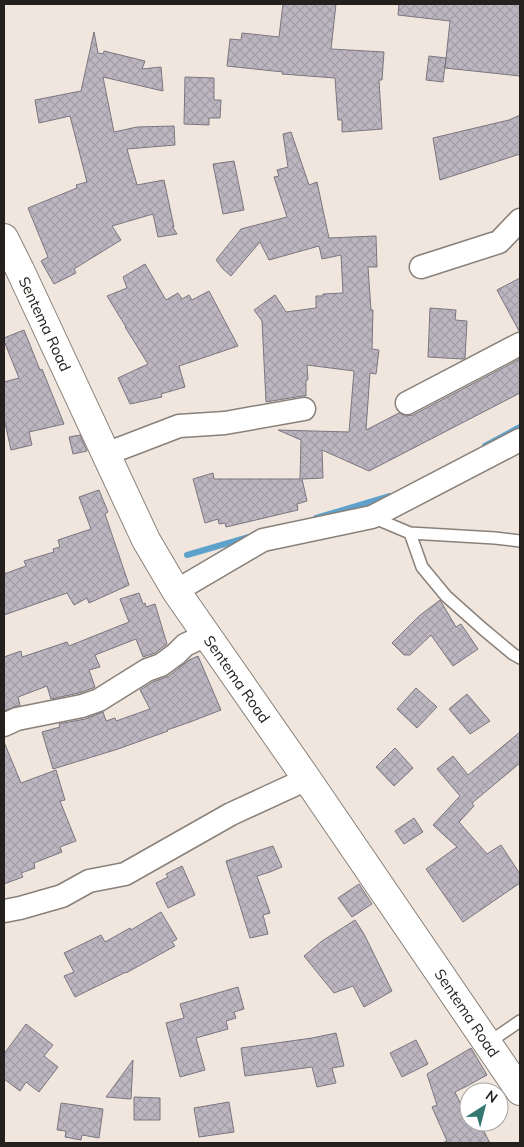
<svg xmlns="http://www.w3.org/2000/svg" width="524" height="1147" viewBox="0 0 524 1147" font-family="Mulish,sans-serif">
<style>
.lines{fill:none;stroke-linecap:round;stroke-linejoin:round}
.stream{stroke:#5ea2cc;stroke-width:6}
.building{fill:url(#building-cross-hatch);stroke:#7b767f}
.service-casing{stroke:#898079;stroke-width:14}
.minor-casing{stroke:#898079;stroke-width:25}
.secondary-casing{stroke:#898079;stroke-width:30}
.service{stroke:#fff;stroke-width:11}
.minor{stroke:#fff;stroke-width:22}
.secondary{stroke:#fff;stroke-width:28}
.labels{text-anchor:middle;dominant-baseline:central;stroke-width:4;stroke-linejoin:round;paint-order:stroke}
.street-label{font-size:15px;fill:#24201d;stroke:#fff}
</style>
<defs>
<pattern id="building-cross-hatch" width="8" height="8" patternUnits="userSpaceOnUse" patternTransform="scale(1.25)"><rect width="8" height="8" fill="#bcb6c0"/><path d="M0 0l8 8M0 8l8-8" fill="none" stroke="#a19ca5"/></pattern>
</defs>
<rect width="100%" height="100%" fill="#f0e6de"/>
<g class="lines">
<path class="stream" d="M485,446L520,427
M316,518L390,496
M187,555L249,537"/>
</g>
<path class="building" d="M283,4H336L331,49L384,52L382,80H379L382,129L342,132V120H338L335,78L282,74L283,72L227,66L230,39L241,40L242,33L279,37Z
M399,4H520V76L445,68L450,21L398,15Z
M94,32L98,53L103,54L104,51L145,61L142,69L161,67L163,91L103,77L114,132L137,127L174,126L175,145L127,149L137,185L164,180L174,227L172,226L177,234L158,237L153,214L112,226L121,240L74,269L76,273L54,284L41,261L48,257L28,208L77,188L76,185L87,182L70,116L39,123L35,100L81,91Z
M429,56L446,58L443,82L426,80Z
M185,77L214,78V100H221L220,118H209V125L184,124Z
M520,115V154L440,180L433,138L509,120Z
M291,132L309,185L317,182L329,238L376,236L377,267H368L371,310H373L372,349L379,350L376,374L370,373L366,430L399,413L406,416L413,415L520,359V393L369,471L322,450L323,478L302,479L307,501L297,504L298,510L226,527L225,523L219,524L218,519L205,523L193,479L213,473L214,479H300L301,440L278,430L349,432L354,371L307,365L308,380H306V396H302L266,402L262,321L254,310L275,295L286,312L316,308V296H323V294L343,293L341,255L322,259L319,246L269,260L260,242L231,276L223,269L216,260L241,229L287,217L274,177L279,176L277,170L288,167L283,134Z
M234,161L244,210L223,214L213,164Z
M145,264L166,300L178,293L182,299L189,295L192,300L209,291L238,346L179,366L185,387L161,394L162,397L130,404L118,378L148,364L125,327H126L107,296L127,288L123,277Z
M520,278V331H519L497,290Z
M430,308L456,310L455,320L467,321L465,358L463,359L428,357Z
M24,330L40,370L42,369L64,424L29,432L32,445L11,450L4,418V382L19,378L4,341V338Z
M80,435L87,451L73,454L69,437Z
M99,490L108,512L105,514L129,585L89,603L87,598L74,605L67,593L4,615V574L26,566L24,561L54,552L53,549L60,547L58,540L91,529L79,497Z
M139,593L143,604L145,603L146,607L155,604L167,644L155,653L143,657L136,639L95,655L100,667L89,670L95,687L93,688L79,693L51,699L47,686L18,697L20,705L4,711V657L21,651L22,657L67,642L69,646L129,622L120,599Z
M440,600L456,627L461,624L478,649L453,666L431,635L410,655H404L392,643L419,616Z
M198,656L221,710L190,722L167,730L168,731L118,749L53,769L42,732L60,727L59,724L85,719L103,712L106,721L115,718L116,721L150,709L140,690L153,682L169,676L189,660Z
M416,688L437,707L417,728L397,709Z
M467,694L490,721L470,734L449,709Z
M520,732V763L472,803L474,806L459,822L487,854L501,845L520,874V883L463,922L426,869L457,847L433,825L460,796L437,769L453,756L468,775Z
M4,742L21,783L56,770L65,800L60,801L76,841L60,847L62,852L34,863L35,868L21,873L23,877L4,884Z
M395,748L413,768L394,786L376,767Z
M414,818L423,832L404,844L395,831Z
M273,846L282,867L270,872L257,876L270,913L263,915L268,934L250,938L226,861Z
M182,866L195,895L168,908L156,883L168,877L166,874Z
M359,884L372,904L352,917L338,898Z
M161,912L177,939L172,942L175,946L126,973V972L75,997L64,976L74,972L64,953L101,935L105,942L130,928L131,930Z
M355,920L364,934L392,991L364,1007L353,986L334,993L304,956L322,941Z
M238,987L244,1009L234,1012L236,1018L226,1021L228,1029L196,1038L205,1070L180,1077L166,1023L184,1018L180,1004Z
M26,1024L53,1045L44,1056L58,1067L39,1092L26,1082L20,1091L4,1079V1054Z
M336,1033L344,1066L332,1068L336,1083L317,1087L312,1067L245,1076L241,1048L312,1038Z
M416,1040L428,1064L402,1077L390,1053Z
M471,1048L487,1075L467,1086L455,1092L472,1128L480,1124L490,1143H442L447,1141L432,1107L437,1105L427,1074Z
M133,1060L131,1099L106,1097Z
M134,1097L160,1098V1120H134Z
M229,1102L234,1132L199,1137L194,1108Z
M61,1103L103,1109L99,1138L82,1135L81,1140L65,1137L66,1131L57,1130Z"/>
<g class="lines">
<defs>
<path id="service" d="M372,517L410,533L422,567L446,596L483,629L513,654L520,658
M410,533L495,538L520,541
M488,1043L520,1021"/>
<path id="minor" d="M421,267L499,242L520,220
M407,403L520,344
M106,454L179,426L225,423L304,409
M176,591L263,540L372,517L520,440
M4,725L17,719L82,706L99,700L147,670L161,665L176,654L185,645L206,635
M4,911L20,908L62,896L89,881L125,874L231,814L307,779"/>
<path id="secondary" d="M4,238L20,270L146,540L176,591L307,779L520,1091"/>
</defs>
<use href="#service" class="service-casing"/>
<use href="#minor" class="minor-casing"/>
<use href="#secondary" class="secondary-casing"/>
<use href="#service" class="service"/>
<use href="#minor" class="minor"/>
<use href="#secondary" class="secondary"/>
</g>
<g class="labels">
<g class="street-label">
<text transform="translate(45 324) rotate(65)">Sentema Road</text>
<text transform="translate(237 679) rotate(55)">Sentema Road</text>
<text transform="translate(467 1013) rotate(56)">Sentema Road</text>
</g>
</g>
<rect width="524" height="1147" fill="none" stroke="#24201d" stroke-width="10"/>
<g transform="translate(484 1107) rotate(36)"><circle r="24" fill="#ffffff" stroke="#a7a6a5"/>
<path d="M0-4L9 19L0 12L-9 19Z" fill="#32786f"/>
<text y="-8" font-size="14" font-weight="bold" text-anchor="middle" fill="#24201d">N</text>
</g>
</svg>
